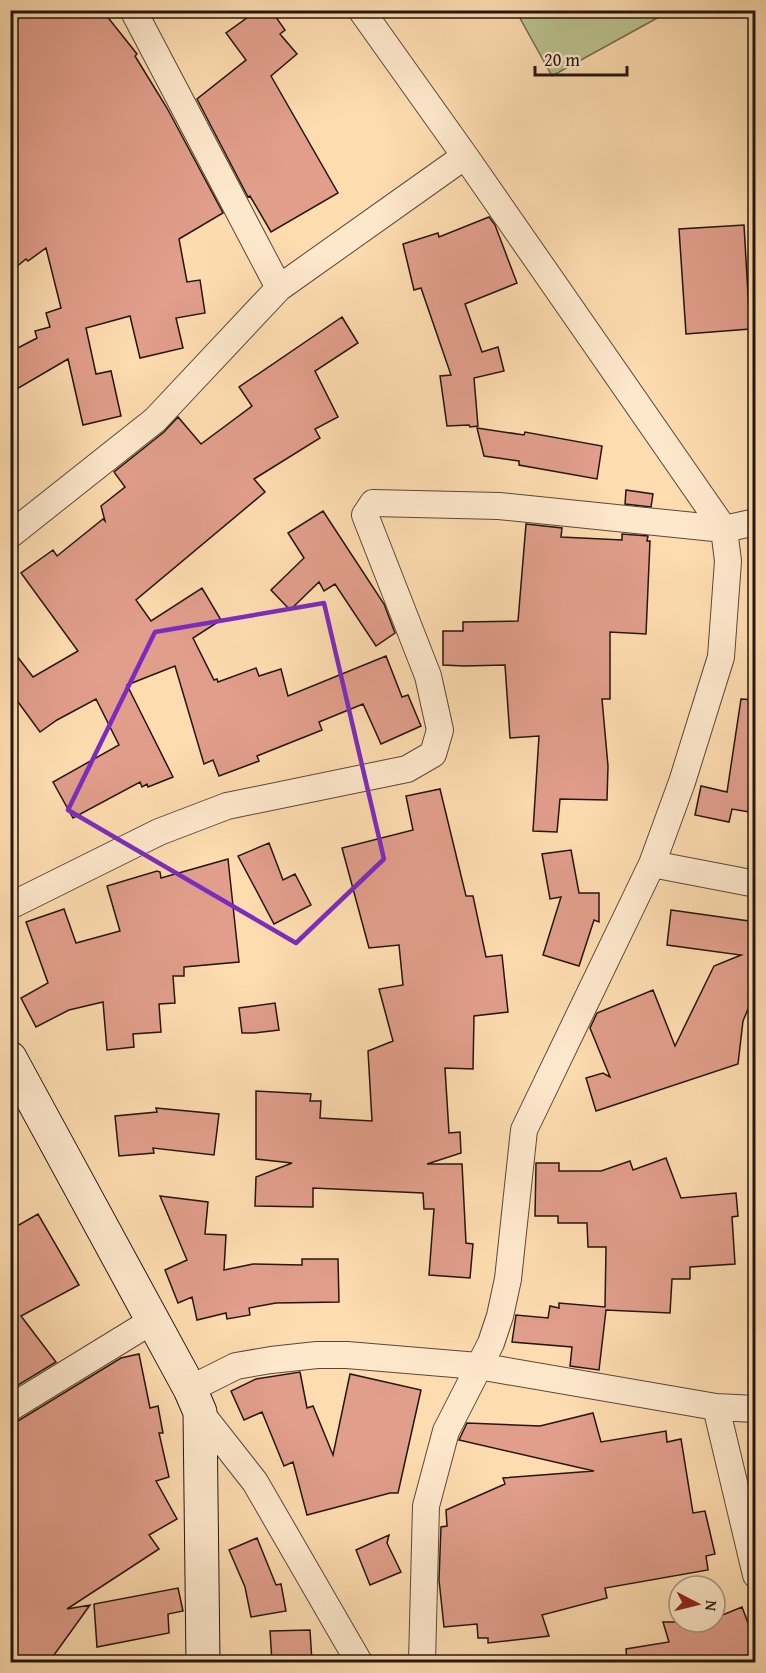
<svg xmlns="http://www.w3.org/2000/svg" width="766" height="1673" viewBox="0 0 766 1673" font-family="'Gentium Book Plus',serif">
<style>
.green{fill:#bac28f;stroke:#6f6c4f;stroke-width:1.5}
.building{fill:#e19e8b;stroke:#24160f;stroke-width:1.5}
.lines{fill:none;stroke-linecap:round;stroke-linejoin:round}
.street-casing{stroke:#5a4837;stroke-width:28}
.secondary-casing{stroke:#24160f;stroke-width:35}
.street{stroke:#fee8cc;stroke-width:26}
.secondary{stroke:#fee8cc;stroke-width:33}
.marked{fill:none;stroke:#7b2cbf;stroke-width:4.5;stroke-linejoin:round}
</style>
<rect width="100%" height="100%" fill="#fddcb0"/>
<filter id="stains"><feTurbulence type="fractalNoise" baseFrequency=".00333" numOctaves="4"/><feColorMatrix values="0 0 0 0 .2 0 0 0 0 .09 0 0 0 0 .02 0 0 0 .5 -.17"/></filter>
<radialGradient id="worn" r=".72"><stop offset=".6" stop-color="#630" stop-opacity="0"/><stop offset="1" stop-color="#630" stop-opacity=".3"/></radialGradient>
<path class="green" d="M516,11H670L552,76Z"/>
<path class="building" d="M10,10H102L137,54L135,56L167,108L223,213L179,239L187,282L200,280L205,313L176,318L183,348L140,358L130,316L86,328L96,374L111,371L121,416L83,425L68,359L10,393V352L37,338L35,331L50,327L46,313L61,308L46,248L28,261L26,259L10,272Z
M258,10H271L285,30L280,34L297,54L271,76L338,193L271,232L250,196L248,197L197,99L246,60L226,33Z
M489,217L495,225L517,283L465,304L482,352L498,347L504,371L474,378L478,426L470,427L469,425L447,426L440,376L451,375L421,288L414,290L403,244L438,233L439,237Z
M744,225L750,329L686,334L679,229Z
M342,317L358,343L315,371L338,417L315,429L320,438L254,479L265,492L136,600L151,621L202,588L221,620L193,638L214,680L217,679L218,682L256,668L259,676L281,669L288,696L386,656L402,697L408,695L421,726L381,744L363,704L319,722L322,730L257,756L259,761L219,776L213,760L204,764L175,666L127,685L173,777L148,787L147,784L142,787L140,782L73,818L53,782L119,745L96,699L57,720L40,732L10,691V647L33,677L78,651L21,573L53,550L57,556L103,519L105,521L101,506L125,487L114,472L164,432L178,417L201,444L252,406L239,387Z
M477,428L524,435L525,432L602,446L597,479L519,465V461L484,456Z
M626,490L653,494L651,507L625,504Z
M323,511L384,604L395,633L376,646L335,584L324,591L319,582L290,610L271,590L304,558L288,533Z
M526,524L562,528L561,537L622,540V534L648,536L647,541H650L646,634L610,632V699H602L608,766L607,800L560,799L557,832L533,831L539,736L510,738L505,665L464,666L443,665V631H463V622L518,621Z
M741,699L756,700V813L732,809L729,822L695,815L701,786L727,792Z
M440,789L466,896H473L486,957L502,955L508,1012L474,1016L473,1069L445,1068L449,1133L460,1132L461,1153L427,1164H462L466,1243L473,1244L470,1278L429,1275L434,1209H424L423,1193L313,1188V1207L255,1206L256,1177L292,1163L256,1159V1091L311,1094L310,1101H321L320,1118L372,1121L368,1051L393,1041L379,989L403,985L399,945L369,948L342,848L413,830L406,796Z
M269,843L283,880L295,874L311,905L274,924L238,856Z
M571,850L579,893H599V922L594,920L579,966L543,955L561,897L550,899L542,854Z
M228,859L239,962L184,967V976H173L175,1003L159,1004L161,1032L133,1034L134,1047L107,1050L103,1002L69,1010L36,1027L21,998L48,983L26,922L64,909L76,943L120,931L107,886L157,871L160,872L161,878Z
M671,910L756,922V990L743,1021L738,1064L596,1111L586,1078L603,1073L610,1077L590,1028L597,1013L653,990L675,1046L714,966L741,955L667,945Z
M275,1003L279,1030L253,1033H242L239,1008Z
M156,1108L219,1114L214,1155L153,1148L154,1153L119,1156L115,1116L157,1112Z
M666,1158L681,1198L736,1193L738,1216L732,1217L735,1264L690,1267V1279H672L670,1313L606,1310L599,1370L570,1366L572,1347L512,1342L516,1315L548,1318L550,1306L559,1308V1303L605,1307L606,1247H588L587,1223H558V1216H535L536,1163H559V1171H601L630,1161L633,1170Z
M160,1196L208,1202L205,1234L226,1235L224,1270L253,1264L302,1265V1259H338L339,1302L276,1303L249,1308L250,1315L227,1319L226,1313L197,1320L192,1297L178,1303L165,1270L187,1260Z
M38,1214L79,1285L21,1316L56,1362L10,1390V1230Z
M139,1354L150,1408L158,1406L163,1433H159L169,1477L156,1481L177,1519L149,1535L159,1549L67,1609L90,1605L49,1662H10V1423L18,1421L121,1358Z
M300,1372L307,1408L313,1406L333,1455L350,1374L421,1390L398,1493H390L307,1515L293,1462L284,1466L262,1412L244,1420L231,1391L256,1379Z
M593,1413L601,1442L666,1431L667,1442L681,1439L693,1513L705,1511L715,1554L706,1556L708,1570L605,1588L607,1598L542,1615L549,1636L488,1643V1638H478L477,1624L444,1627L439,1580L441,1527L447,1526L446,1510L505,1484L503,1478L594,1471L459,1440L467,1423L540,1426Z
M389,1535L387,1543L401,1572L370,1585L356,1550Z
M257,1538L276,1585L281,1584L286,1611L251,1617L245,1587L229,1550Z
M178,1588L183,1611L168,1614L169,1633L97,1647L94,1604Z
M742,1607L756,1644V1652L728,1662H627L626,1649L669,1642L663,1622H715V1618Z
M310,1630L312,1662H272L270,1631Z"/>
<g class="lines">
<defs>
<path id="street" d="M133,10L279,288
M361,10L465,156L724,529L728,561L721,657L682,782L652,864L524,1130L508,1279L500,1316L491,1343L446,1431L426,1506L422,1662
M10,535L155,420L279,288L465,156
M652,864L756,884
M10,906L159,832L227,806L407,769L433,754L440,730L428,676L365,515L373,503L499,506L724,529L756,522
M190,1389L236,1366L271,1360L317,1355H347L478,1366L716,1407L756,1409
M716,1407L756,1575
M10,1408L152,1321
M200,1412L255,1482L359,1662"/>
<path id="secondary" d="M10,1058L190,1389L200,1412L203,1662"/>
</defs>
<use href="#street" class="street-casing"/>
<use href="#secondary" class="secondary-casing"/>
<use href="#street" class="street"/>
<use href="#secondary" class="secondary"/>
</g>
<path class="marked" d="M324,603L384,859L296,943L68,810L155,632Z"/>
<rect width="766" height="1673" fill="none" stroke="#fddcb0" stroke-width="36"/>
<rect x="12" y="12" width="742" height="1649" fill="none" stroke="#24160f" stroke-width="3"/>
<rect x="18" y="18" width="730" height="1637" fill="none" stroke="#24160f" stroke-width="1.5"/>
<g transform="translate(697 1604) rotate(97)"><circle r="28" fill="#fee8cc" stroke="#a79480" stroke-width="1.5"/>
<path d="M0-4.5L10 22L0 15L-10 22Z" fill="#8f2418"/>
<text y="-9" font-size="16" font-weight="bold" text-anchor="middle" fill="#24160f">N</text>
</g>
<path d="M535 66v9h92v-9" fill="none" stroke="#24160f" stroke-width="3"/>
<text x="544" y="66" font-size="18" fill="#24160f" stroke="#fee8cc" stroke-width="4.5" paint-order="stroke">20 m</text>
<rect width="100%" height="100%" filter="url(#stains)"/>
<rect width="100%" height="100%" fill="url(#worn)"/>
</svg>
